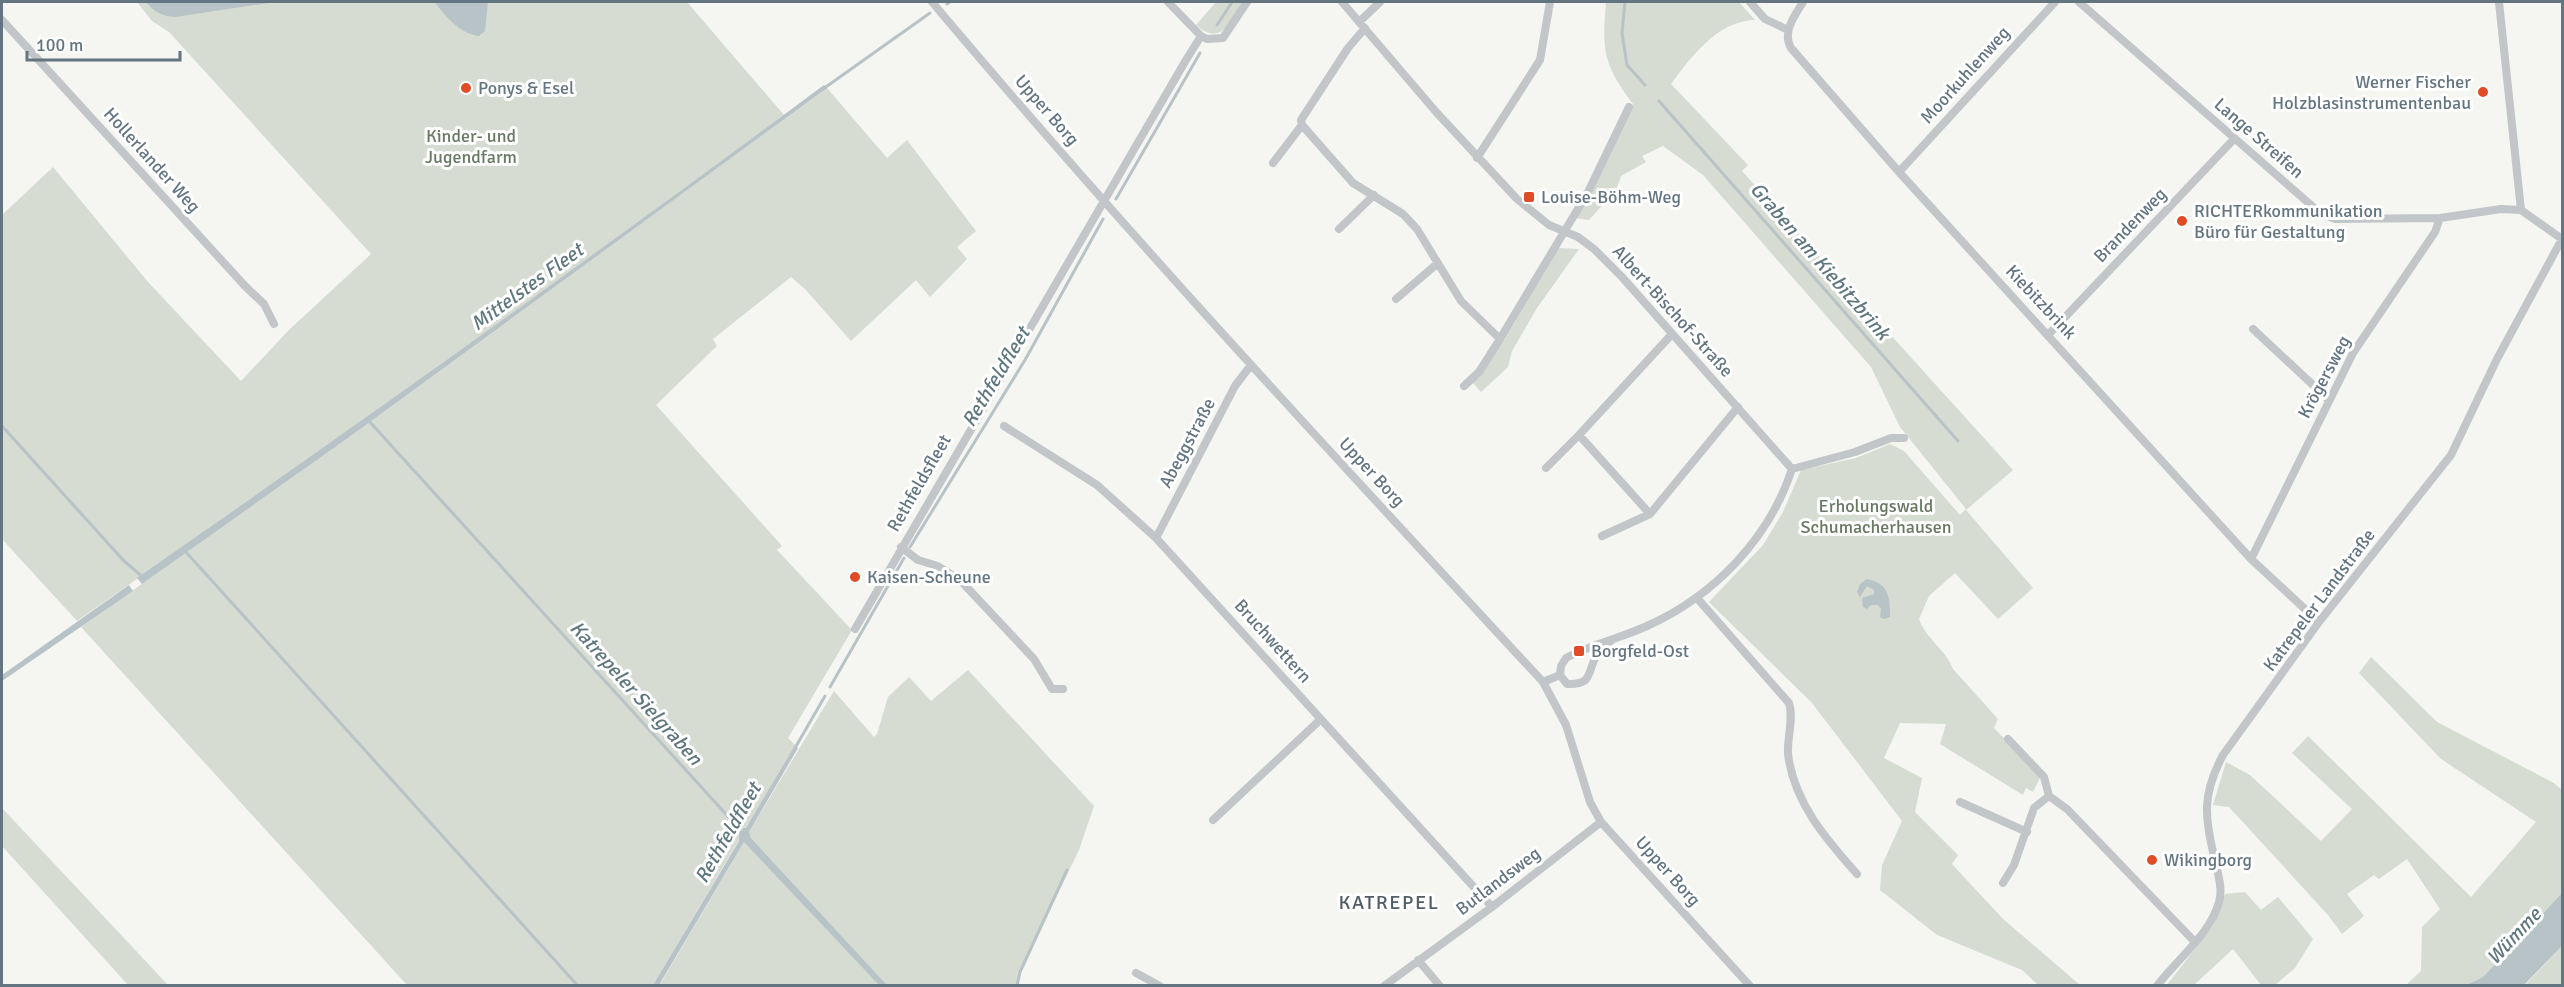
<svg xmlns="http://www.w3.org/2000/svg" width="2564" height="987" viewBox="0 0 2564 987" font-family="Signika,sans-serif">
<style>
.green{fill:#d6dcd2}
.water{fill:#b7c3c7}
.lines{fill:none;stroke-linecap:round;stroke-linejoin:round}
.stream{stroke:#b7c3c7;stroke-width:3}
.street{stroke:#c2c6c9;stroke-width:8}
.poi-dot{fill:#e14b25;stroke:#fff;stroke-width:2}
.labels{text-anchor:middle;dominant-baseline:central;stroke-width:6;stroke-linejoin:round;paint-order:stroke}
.street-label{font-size:18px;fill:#647582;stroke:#fff}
.poi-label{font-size:18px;fill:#647582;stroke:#fff;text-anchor:start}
.park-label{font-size:18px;fill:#687963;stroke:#fff}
.water-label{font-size:20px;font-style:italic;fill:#5f777f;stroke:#fff}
.neighbourhood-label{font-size:20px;letter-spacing:1.5px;fill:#525e67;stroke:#fff}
</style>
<rect width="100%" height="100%" fill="#f5f5f1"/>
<path class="green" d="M137,2H687L784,115L647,217L345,433L77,621L2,539V215L53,167L148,282L241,381L289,330L371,254L169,32L152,21Z
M1216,2H1243C1229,22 1222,47 1196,25Z
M1606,2H1739L1755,20C1717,21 1692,56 1671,84L1748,165L1742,171L2013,470L1966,510L2033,588L1998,619L1955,573L1929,596L1919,619C1926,639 1946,650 1953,669L1998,719L1994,728L2041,776L2033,792L2026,788L2023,795L1940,744L1946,724L1900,723L1884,758L1922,778L1915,812L1958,855L1952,864L2003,919L2080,985H2038L2022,970L1937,935L1880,890L1882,865L1902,821L1812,703L1709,602L1763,545L1783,512L1801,470L1856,458L1890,444L1904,451L1960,515L1966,509L1900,427L1871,367L1703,175L1663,146L1642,156L1646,162L1621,176L1616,190L1589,220L1575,218L1633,104C1603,64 1602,51 1606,2Z
M827,88L887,158L907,140L976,231L957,247L967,259L930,297L916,280L851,341L805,289L791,277L713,339L717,346L656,405L782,546L777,550L852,630L788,738L795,745L746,829L739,833V840L653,985H407L81,627L348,438Z
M1558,248L1579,249L1537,308L1512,351L1508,367L1481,392L1472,382L1505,339Z
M2371,657L2437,722L2554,783L2562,790V893L2483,977L2466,985H2406L2421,971L2422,927L2440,909L2407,859L2379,879L2374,875L2347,894L2364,916L2342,934L2328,915L2229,807L2213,805L2226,762L2250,775L2321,841L2352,809L2292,753L2308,736L2471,897L2536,822L2441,759L2359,673Z
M968,670L1094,806L1079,850L1021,970L1017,985H887L751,838L749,832L834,691L874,737L877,734L888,697L909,677L931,701Z
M2,808L168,985H128L2,846Z
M744,842L748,844L880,985L659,986Z
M2245,892L2261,910L2278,897L2313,939L2295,968L2275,985H2261L2233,949L2194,985L2166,986L2213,926L2225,894Z
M2562,946V985L2524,986Z"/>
<path class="water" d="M146,2H275L175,17C162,16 154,12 146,2Z
M437,2H488L485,31L479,36C461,34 447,18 436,4Z
M824,85L827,88L348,438L142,584L137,578C369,417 598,253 824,85Z
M1867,579C1889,584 1890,596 1890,617L1884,619L1880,617L1881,609L1878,605H1871L1867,609L1863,607L1862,598L1874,594V590L1867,586L1860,597L1857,592L1860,584Z
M129,585L133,591L2,681V675Z
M795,745L798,748L749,832L751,838L887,985H879L744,842L659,985H653L739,841V833L743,828H746Z
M2562,893V946L2524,985H2466L2483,977Z"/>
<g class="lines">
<path class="stream" d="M1625,2L1622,33L1627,65L1645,85
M947,4L950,2
M1217,25L1232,2
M823,89L930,13
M1659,101L1958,441
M1116,199L1200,53
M369,421L743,833
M2,426L124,561L144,578
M910,547L1025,360L1103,219
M185,551L578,986
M830,687L904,558
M795,748L825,696
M1017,986L1020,972L1067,870"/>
<path class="street" d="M932,2C1128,235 1336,458 1543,682L1566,725L1590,802L1601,822L1750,986
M1168,2L1201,36
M1342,2L1437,113L1517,199L1549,225L1578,237L1594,249L1622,277L1792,469C1769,539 1714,596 1647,626C1621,638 1592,644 1566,658L1561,666L1560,675L1567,684C1591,685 1587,676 1595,658C1599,650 1605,645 1612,640
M1750,2L1765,19L1788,30
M1803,2C1794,17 1782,32 1791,48L1899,172L2251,559L2319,622
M2079,2L2320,213L2335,219L2440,218L2501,209L2521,210L2562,239
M2499,2L2521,210
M2,20L245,286L264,304L274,324
M1359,22L1380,2
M1365,28L1348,48L1301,120L1302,125L1353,183L1403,214L1417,229L1461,301L1500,339L1588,192L1629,107
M1477,158L1540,60L1550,2
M1273,163L1302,125
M1899,172L2055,2
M1339,229L1374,195
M1396,299L1438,263
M2253,329L2329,400
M1672,334L1579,435L1650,514L1738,407
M2049,334L2234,139
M1464,386L1479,372L1500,339
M1004,426L1097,485L1156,538L1492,907
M1546,468L1579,435
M1792,469L1855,452L1891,438H1904
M1602,536L1650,514
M1156,538L1235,386L1251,365
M901,547L918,560L938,566L960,580L1034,659L1052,689H1063
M2251,559L2353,353L2435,232L2440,218
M1697,598L1789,703C1794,719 1787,737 1788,754C1794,803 1826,839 1857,874
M855,629L1186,60L1201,36L1207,39L1223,38L1247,2
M1543,682L1560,675
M2008,739L2044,777L2049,796L2067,809L2194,941
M1960,802L2027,832
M1213,820L1321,719
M2003,883L2014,865L2034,808L2049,796
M1418,960L1440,986
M1136,973L1160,986
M1384,986L1492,907L1601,822
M2157,986C2177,959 2210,935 2219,902C2223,889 2218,874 2215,861C2205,817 2201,796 2223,755L2319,622L2451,455L2497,359L2562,239"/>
</g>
<g class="poi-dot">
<circle cx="466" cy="88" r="6"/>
<circle cx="2483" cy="92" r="6"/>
<rect x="1523" y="191" width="12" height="12" rx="3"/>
<circle cx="2182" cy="221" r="6"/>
<circle cx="855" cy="577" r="6"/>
<rect x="1573" y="645" width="12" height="12" rx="3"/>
<circle cx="2152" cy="860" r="6"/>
</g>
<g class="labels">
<g class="street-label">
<text transform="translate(1965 75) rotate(-48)">Moorkuhlenweg</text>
<text transform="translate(1047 110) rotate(49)">Upper Borg</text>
<text transform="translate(2259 138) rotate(41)">Lange Streifen</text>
<text transform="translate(152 160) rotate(48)">Hollerlander Weg</text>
<text transform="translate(2130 225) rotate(-46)">Brandenweg</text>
<text transform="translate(2041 302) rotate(47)">Kiebitzbrink</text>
<text transform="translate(1673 311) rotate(48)">Albert-Bischof-Straße</text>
<text transform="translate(2324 377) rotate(-62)">Krögersweg</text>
<text transform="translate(1187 443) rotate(-62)">Abeggstraße</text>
<text transform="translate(1372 472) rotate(47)">Upper Borg</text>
<text transform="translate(919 483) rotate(-60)">Rethfeldsfleet</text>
<text transform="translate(2319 600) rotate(-53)">Katrepeler Landstraße</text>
<text transform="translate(1273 641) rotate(48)">Bruchwettern</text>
<text transform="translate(1668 871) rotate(48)">Upper Borg</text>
<text transform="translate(1498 881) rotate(-37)">Butlandsweg</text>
</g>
<g class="poi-label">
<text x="2471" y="82" text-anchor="end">Werner Fischer<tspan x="2471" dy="21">Holzblasinstrumentenbau</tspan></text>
<text x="478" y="88">Ponys &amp; Esel</text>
<text x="1541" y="197">Louise-Böhm-Weg</text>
<text x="2194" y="211">RICHTERkommunikation<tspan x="2194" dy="21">Büro für Gestaltung</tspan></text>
<text x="867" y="577">Kaisen-Scheune</text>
<text x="1591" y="651">Borgfeld-Ost</text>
<text x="2164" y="860">Wikingborg</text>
</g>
<g class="park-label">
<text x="471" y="136">Kinder- und<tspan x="471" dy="21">Jugendfarm</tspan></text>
<text x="1876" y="506">Erholungswald<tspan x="1876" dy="21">Schumacherhausen</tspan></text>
</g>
<g class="water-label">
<text transform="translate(1820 261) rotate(49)">Graben am Kiebitzbrink</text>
<text transform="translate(527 287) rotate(-36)">Mittelstes Fleet</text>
<text transform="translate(996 377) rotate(-59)">Rethfeldfleet</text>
<text transform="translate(636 693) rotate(48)">Katrepeler Sielgraben</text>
<text transform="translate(728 833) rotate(-60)">Rethfeldfleet</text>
<text transform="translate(2514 936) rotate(-47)">Wümme</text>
</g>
<g class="neighbourhood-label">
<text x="1389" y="902">KATREPEL</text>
</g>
</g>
<rect width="2564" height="987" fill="none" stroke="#647582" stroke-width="6"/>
<path d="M27 51v9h153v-9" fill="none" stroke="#647582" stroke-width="3"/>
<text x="36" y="51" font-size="18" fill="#647582" stroke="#ffffff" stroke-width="4.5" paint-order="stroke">100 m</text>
</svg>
